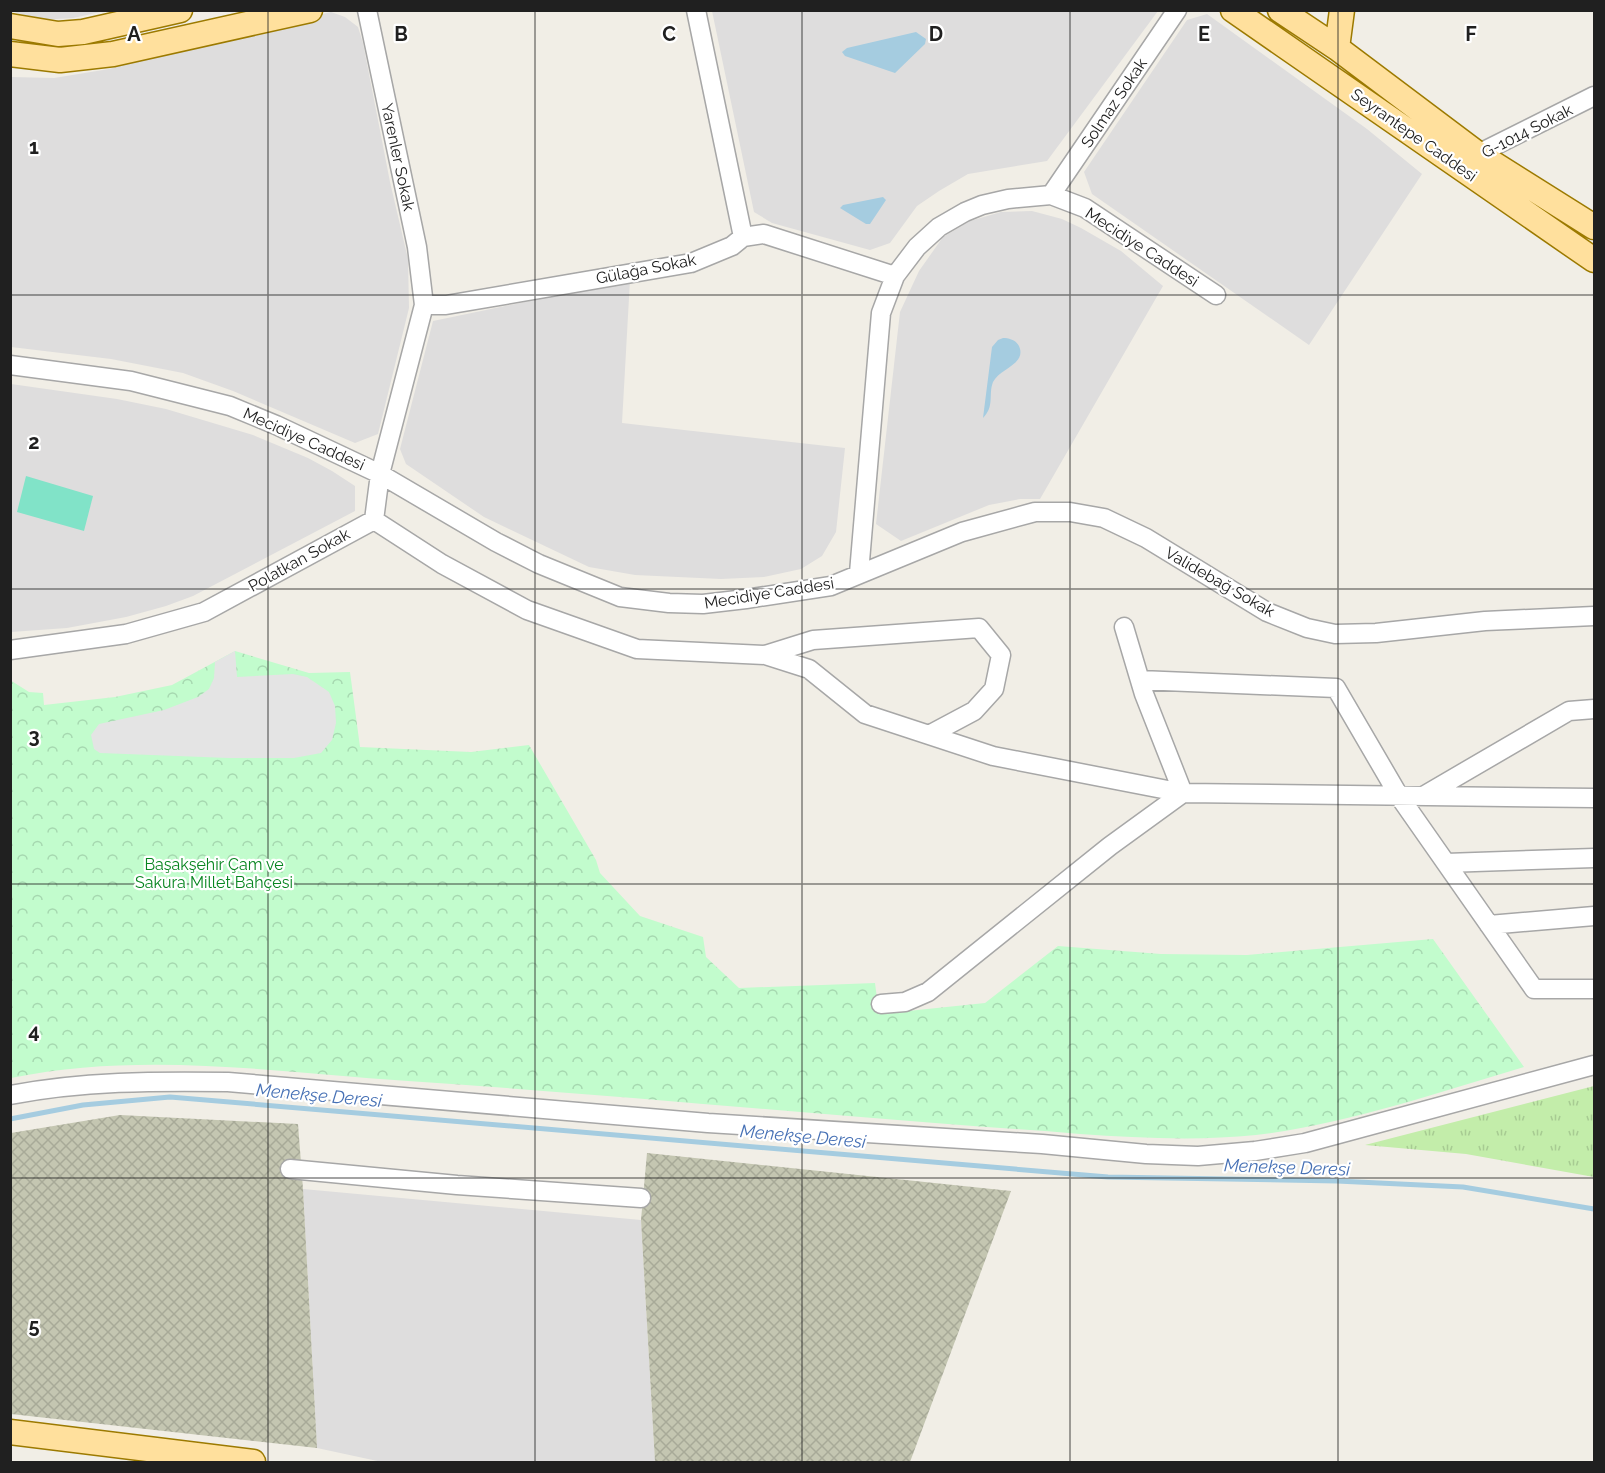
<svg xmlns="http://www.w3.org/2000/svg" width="1605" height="1473" viewBox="0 0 1605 1473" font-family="Raleway,sans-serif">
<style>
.residential{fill:#dedddd}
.construction{fill:url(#construction-cross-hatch)}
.grass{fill:url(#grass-tufts)}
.park{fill:url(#park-crowns)}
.pitch{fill:#81e3c8}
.parking{fill:#e4e4e4}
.water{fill:#a5cce0}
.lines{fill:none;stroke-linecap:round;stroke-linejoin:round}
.stream{stroke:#a5cce0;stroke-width:5}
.minor-casing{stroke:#a7a7a7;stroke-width:21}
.major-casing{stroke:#9c7a00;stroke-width:27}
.minor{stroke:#fff;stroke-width:18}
.major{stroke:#ffe09d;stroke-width:24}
.grid{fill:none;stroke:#202020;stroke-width:1.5;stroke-opacity:0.55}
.labels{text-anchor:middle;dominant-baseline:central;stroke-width:4.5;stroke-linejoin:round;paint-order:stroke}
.street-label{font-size:16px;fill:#202020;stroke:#fff}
.park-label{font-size:16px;fill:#07851f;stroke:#fff}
.water-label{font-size:18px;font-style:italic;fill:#4771b5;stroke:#fff}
.grid-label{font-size:20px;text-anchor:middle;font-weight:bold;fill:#202020;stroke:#fff;stroke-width:4.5;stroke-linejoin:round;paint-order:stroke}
</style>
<defs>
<pattern id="construction-cross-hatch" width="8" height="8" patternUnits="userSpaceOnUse" patternTransform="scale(1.5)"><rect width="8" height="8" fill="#c4c6b1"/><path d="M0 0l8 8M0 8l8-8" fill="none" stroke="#a8aa98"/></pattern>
<pattern id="grass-tufts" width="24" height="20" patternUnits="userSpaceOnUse" patternTransform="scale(1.5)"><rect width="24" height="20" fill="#c3edaa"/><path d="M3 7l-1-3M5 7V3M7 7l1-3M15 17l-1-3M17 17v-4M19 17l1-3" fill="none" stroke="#a7cb92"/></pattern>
<pattern id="park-crowns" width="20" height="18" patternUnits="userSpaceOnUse" patternTransform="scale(1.5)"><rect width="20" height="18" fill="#c2fccd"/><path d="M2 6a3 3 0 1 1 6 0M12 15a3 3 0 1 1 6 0" fill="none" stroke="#a6d8b0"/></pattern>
</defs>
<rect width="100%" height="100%" fill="#f1eee6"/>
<path class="residential" d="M11,11H105L73,18L40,20Z
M712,11H1158L1047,161L968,174L939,191L917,206L890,243L870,250L772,223L754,212Z
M331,12L345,17L358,27L363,43L390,182L408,259L409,308L378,434L355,443L233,391L183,373L111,359L11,347V77L54,78L109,69L208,41Z
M1207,14L1367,129L1422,174L1309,345L1092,194L1084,172L1187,20Z
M1032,211L1062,219L1081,228L1121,251L1163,286L1040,499H1020L989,505L901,541L876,524L900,312L919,271L943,237L970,221L1001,212Z
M630,280L622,423L845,448L836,532L822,556L801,569L764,577L721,579L635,575L589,567L484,517L406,464L400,449L433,321Z
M11,384L117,399L166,409L253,435L308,458L332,471L355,486V511L193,596L166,606L126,617L67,628L11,632Z
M303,1189L641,1220L655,1462H382L317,1448Z"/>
<path class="construction" d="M120,1115L298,1124L303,1189L317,1448L11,1414V1133Z
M647,1153L1011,1191L910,1462H655L641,1220Z"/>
<path class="grass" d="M1594,1086V1177L1466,1154L1365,1145Z"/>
<path class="park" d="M235,651L309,673L350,672L360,747L471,752L529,745L596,860L600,873L640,916L703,937L706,957L739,988L875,983L879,1014L985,1003L1058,946L1161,954L1247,955L1433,939L1524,1067C1436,1093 1348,1124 1256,1135C1198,1141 1138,1138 1080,1134C1032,1130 983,1127 935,1123C759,1109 584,1093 408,1081C276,1072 142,1051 11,1078L10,680L29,692L43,693L44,705L115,697L172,685Z"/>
<path class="pitch" d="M26,476L93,496L84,531L17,512Z"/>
<path class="parking" d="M235,651L237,677L293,674L307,677L329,692L335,706L336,723L332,740L321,753L294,758H229L100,753L94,749L91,735L99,724L164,710L198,697L209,689L214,678L215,662Z"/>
<path class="water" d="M916,32L926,39L925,44L895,73L845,56L842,52L847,48Z
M883,197L886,200L870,224H866L840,208L843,205Z
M1003,338C1009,338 1016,340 1019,346C1027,364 1000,368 993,382C988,395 995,406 983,418L992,347L998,340Z"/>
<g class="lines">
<path class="stream" d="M10,1119L83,1105L170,1097L1108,1177L1337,1181L1463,1187L1594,1209"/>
<defs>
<path id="minor" d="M696,10L743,237
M1473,163L1478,154L1594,96
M1051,195L1177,10
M424,305H446L691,263L732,246L743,237L764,234L895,276
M10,365L131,381L230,406L276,425L380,474L496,542L539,564L620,597L669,603L703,604L746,599L831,586L962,532L1035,512H1070L1104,518L1146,538L1267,612L1307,628L1335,634L1376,633L1485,621L1594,616
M374,520L442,564L527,610L637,649L765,655L809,669L865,714L993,756L1183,793L1594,798
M859,573L881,313L895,276L917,247L939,227L965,212L982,205L1008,199L1051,195L1085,208L1216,295
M10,650L126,634L204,612L374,520L380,474L424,305L417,247L367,10
M765,655L813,640L979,628L1001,655L994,689L974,711L929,735
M1140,680L1336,688L1399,796L1534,989H1594
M1425,795L1569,711L1594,709
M1446,863L1594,858
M1489,925L1594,916
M881,1004L905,1002L928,992L1110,846L1183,793L1144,694L1124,627
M10,1095C83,1081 154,1081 228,1082L708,1123L1042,1144L1146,1154L1198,1156L1255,1151L1305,1143L1594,1065
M290,1169L457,1185L641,1198"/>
<path id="major" d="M1233,10L1594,260
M1280,10L1337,48L1478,154L1594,227
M10,26L58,34L83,32L180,10
M1337,48L1342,10
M10,54L60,60L113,54L310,10
M10,1432L253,1462"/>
</defs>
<use href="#minor" class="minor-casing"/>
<use href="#major" class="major-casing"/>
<use href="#minor" class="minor"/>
<use href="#major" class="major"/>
</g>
<path class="grid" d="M268,10V1462M535,10V1462M802,10V1462M1070,10V1462M1338,10V1462M10,295H1594M10,589H1594M10,884H1594M10,1178H1594"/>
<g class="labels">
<g class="street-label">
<text transform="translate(1114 103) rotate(-56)">Solmaz Sokak</text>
<text transform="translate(1527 131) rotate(-27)">G-1014 Sokak</text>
<text transform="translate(1414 135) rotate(35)">Seyrantepe Caddesi</text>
<text transform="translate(398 157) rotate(78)">Yarenler Sokak</text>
<text transform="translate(1142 247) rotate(33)">Mecidiye Caddesi</text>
<text transform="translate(646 269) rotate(-11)">Gülağa Sokak</text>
<text transform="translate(304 439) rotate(24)">Mecidiye Caddesi</text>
<text transform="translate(299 560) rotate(-29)">Polatkan Sokak</text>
<text transform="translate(1220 582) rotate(30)">Validebağ Sokak</text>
<text transform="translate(769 593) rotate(-9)">Mecidiye Caddesi</text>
</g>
<g class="park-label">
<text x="214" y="864">Başakşehir Çam ve<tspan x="214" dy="18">Sakura Millet Bahçesi</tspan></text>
</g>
<g class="water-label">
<text transform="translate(319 1095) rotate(5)">Menekşe Deresi</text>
<text transform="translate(803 1136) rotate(5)">Menekşe Deresi</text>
<text transform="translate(1287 1167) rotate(2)">Menekşe Deresi</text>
</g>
</g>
<g class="grid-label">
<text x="134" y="41">A</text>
<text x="401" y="41">B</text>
<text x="669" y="41">C</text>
<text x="936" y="41">D</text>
<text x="1204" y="41">E</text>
<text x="1471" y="41">F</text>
<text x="34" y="154">1</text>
<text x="34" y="449">2</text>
<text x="34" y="743">3</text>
<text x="34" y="1038">4</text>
<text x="34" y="1333">5</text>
</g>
<rect width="1605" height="1473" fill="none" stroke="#202020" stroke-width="24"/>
</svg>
